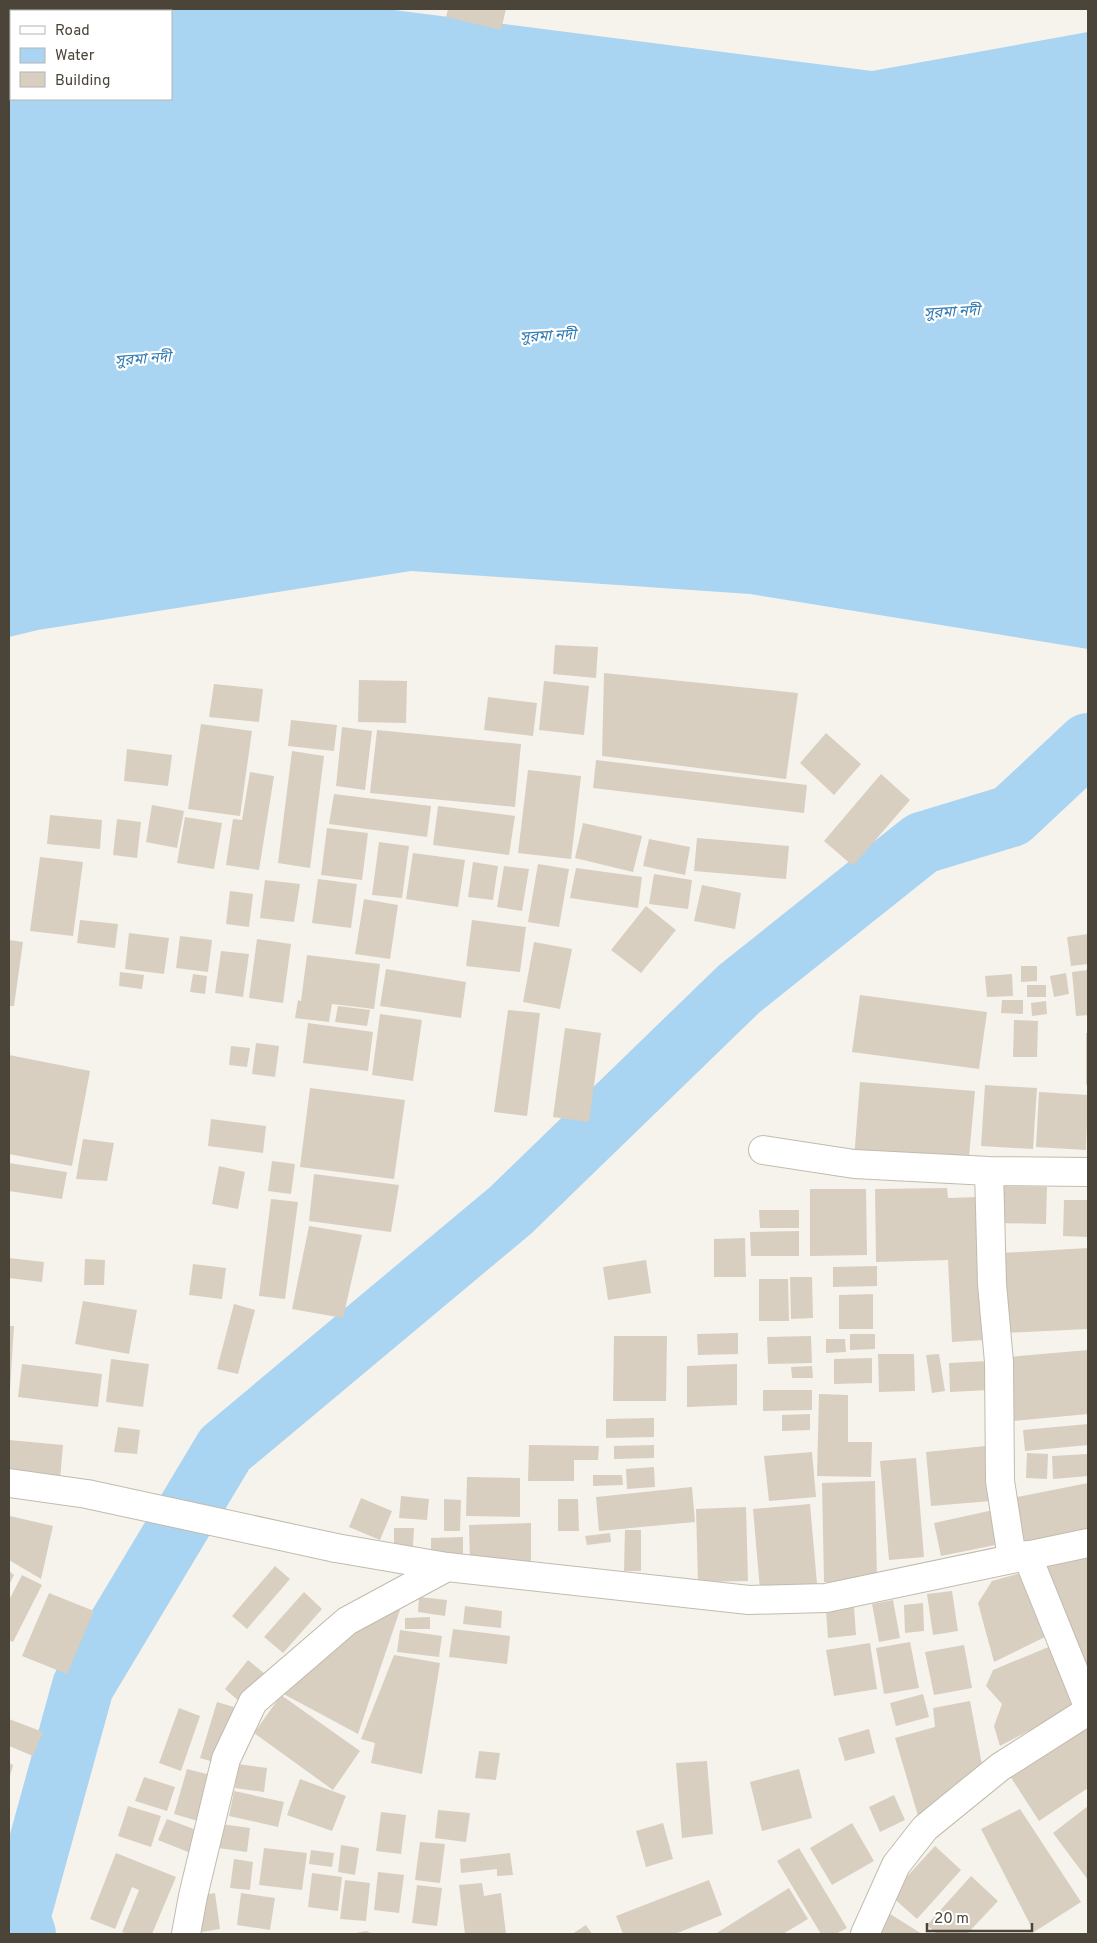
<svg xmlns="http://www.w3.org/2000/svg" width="1097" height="1943" viewBox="0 0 1097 1943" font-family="Overpass,'Noto Sans Bengali',sans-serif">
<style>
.water{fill:#a9d4f2;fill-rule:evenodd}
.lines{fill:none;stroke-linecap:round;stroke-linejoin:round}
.river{stroke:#a9d4f2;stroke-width:62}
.building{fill:#d8cfc1}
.minor-casing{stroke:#c2bbae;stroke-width:30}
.tertiary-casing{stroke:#c2bbae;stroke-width:30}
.minor{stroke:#fff;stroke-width:28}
.tertiary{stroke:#fff;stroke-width:28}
.labels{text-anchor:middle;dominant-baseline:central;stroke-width:4.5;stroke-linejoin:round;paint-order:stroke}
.water-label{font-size:15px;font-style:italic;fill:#2e7ab2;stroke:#fff}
</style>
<rect width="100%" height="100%" fill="#f6f3ec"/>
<path class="water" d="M9,9H386L872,71L1088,32V649L750,594L411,571L38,630L9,637ZM11,11H171V99H11Z"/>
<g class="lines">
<path class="river" d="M25,1934L19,1918L83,1686L225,1449L511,1210L739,989L922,843L1011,816L1088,744"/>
</g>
<path class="building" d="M448,9H506L501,30L446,17Z
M555,645L598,647L596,678L553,674Z
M604,673L798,693L786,779L602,756Z
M359,680L407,681L406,723L358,722Z
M544,681L589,686L584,735L539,730Z
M214,684L263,689L259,722L209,717Z
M488,697L537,703L533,736L484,730Z
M291,720L337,725L334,751L288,746Z
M201,724L252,731L240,816L188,809Z
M342,727L372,731L365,790L336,786Z
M377,730L521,744L515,807L370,793Z
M826,733L861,764L834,795L800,763Z
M127,749L172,755L168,786L124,781Z
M292,751L324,756L310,868L278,863Z
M596,760L807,785L804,813L593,788Z
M528,770L581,776L571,859L518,853Z
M250,772L274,776L259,870L226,865L233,819L242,820Z
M881,774L910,800L853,866L824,841Z
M334,794L431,806L427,837L329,824Z
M152,805L184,811L177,848L146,842Z
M438,806L515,816L509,855L433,845Z
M50,815L102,820L100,849L47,844Z
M185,817L222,823L214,869L177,863Z
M117,819L141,822L137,858L113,855Z
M583,823L642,836L633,872L575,858Z
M327,828L368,833L362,880L321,875Z
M697,838L789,846L786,879L694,871Z
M649,839L690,847L685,875L643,866Z
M379,842L409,846L402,898L372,895Z
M413,853L465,860L458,907L406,899Z
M40,857L83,862L73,936L30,931Z
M473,862L498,866L493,900L468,897Z
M538,864L569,869L559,927L528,922Z
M504,866L529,869L522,911L497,907Z
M576,868L642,877L638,908L570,898Z
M654,874L692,880L688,909L649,904Z
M318,879L357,884L351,928L312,923Z
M265,880L300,884L294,922L260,918Z
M702,885L741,893L735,929L694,921Z
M230,891L253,894L249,927L226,924Z
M364,899L398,905L390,959L355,954Z
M646,906L676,930L641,973L611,950Z
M80,920L118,924L115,948L77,943Z
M472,920L526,927L520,972L466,966Z
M129,933L169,938L164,974L125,969Z
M1088,934V964L1071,966L1067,937Z
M180,936L212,940L208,972L176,968Z
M257,939L291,944L283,1003L249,998Z
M9,940L23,942L14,1006H9Z
M534,942L572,949L560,1009L523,1002Z
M221,951L249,954L243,997L215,993Z
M307,955L380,964L374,1009L332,1004L329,1022L295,1018L298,1000L301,1001Z
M1021,966H1037V981L1021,982Z
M386,969L466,982L461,1018L380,1006Z
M1088,970V1015L1076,1016L1072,972Z
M120,972L144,975L142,989L119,986Z
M1066,973L1069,994L1054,997L1050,976Z
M193,974L207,976L205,994L190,992Z
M1012,974L1013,996L987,997L985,976Z
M1027,985H1046V997H1027Z
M860,995L987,1012L979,1069L852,1052Z
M1002,1000H1023V1014L1001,1013Z
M1046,1001L1047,1014L1032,1016L1031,1003Z
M338,1006L370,1010L367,1026L335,1022Z
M508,1010L540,1013L527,1116L494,1112Z
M380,1014L422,1020L413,1081L372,1075Z
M1014,1020L1038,1021L1037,1057H1013Z
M308,1023L373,1032L368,1071L303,1063Z
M565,1028L601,1033L589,1122L553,1117Z
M1086,1033H1088V1084L1086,1085Z
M256,1043L279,1046L275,1077L252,1074Z
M231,1046L250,1048L247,1067L229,1065Z
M9,1055L90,1071L72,1166L9,1154Z
M860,1082L975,1091L968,1168L854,1159Z
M985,1085L1037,1088L1033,1149L981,1146Z
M310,1088L405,1100L394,1179L300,1167Z
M1039,1092L1088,1095L1086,1150L1036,1147Z
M211,1119L266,1126L263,1153L208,1146Z
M83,1139L114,1143L107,1181L76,1179Z
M272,1161L295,1164L291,1194L268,1191Z
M9,1163L67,1172L62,1199L9,1191Z
M219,1166L245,1172L238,1209L212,1204Z
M314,1174L399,1185L391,1232L309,1221Z
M1000,1186L1047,1187L1046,1224L999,1223Z
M947,1188L948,1198L978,1197L985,1340L952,1342L948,1260L876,1262L875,1189Z
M810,1189H866L867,1255L810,1256Z
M271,1199L298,1202L285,1299L259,1296Z
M1064,1200H1088V1237L1063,1236Z
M759,1210H799V1228H760Z
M309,1226L362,1235L343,1318L292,1309Z
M799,1231V1256H751L750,1232Z
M745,1238L746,1277H714V1239Z
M1088,1248V1329L1005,1333L1001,1253Z
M9,1258L44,1262L42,1282L9,1278Z
M85,1259L105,1260L104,1285H84Z
M646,1260L651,1293L608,1300L603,1267Z
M193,1264L226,1268L222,1299L189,1295Z
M877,1266V1286L833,1287V1267Z
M790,1277H812L813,1318L791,1319Z
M759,1279H788L789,1321H759Z
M873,1294V1329H839V1295Z
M83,1301L137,1310L129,1354L75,1344Z
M234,1304L255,1310L238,1374L217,1369Z
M9,1326H14L10,1390H9Z
M738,1333V1354L698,1355L697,1334Z
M850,1334H875V1349L850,1350Z
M614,1336H667L666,1401H613Z
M811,1336L812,1363L768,1364L767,1337Z
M826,1339H845L846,1352L826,1353Z
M1088,1350V1414L1013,1421L1008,1357Z
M878,1354H914L915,1391L879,1392Z
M939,1354L945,1391L932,1393L926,1355Z
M872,1358V1383L834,1384V1359Z
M111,1359L149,1364L143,1407L106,1402Z
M988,1361L989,1390L950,1392L949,1363Z
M22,1364L102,1374L98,1407L18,1397Z
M737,1364V1405L687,1407V1366Z
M812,1366L813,1378H792L791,1367Z
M763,1390H812V1410L763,1411Z
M819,1394L848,1395V1442H872L871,1477L817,1476Z
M810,1414V1430L782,1431V1415Z
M654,1418V1437L606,1438V1419Z
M1088,1424V1445L1025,1451L1023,1430Z
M118,1427L140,1430L137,1454L114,1452Z
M9,1440L63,1445L60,1480L9,1475Z
M529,1445L599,1446L598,1460H574V1481H528Z
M654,1445V1458L614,1459V1446Z
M986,1446L991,1501L931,1506L926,1452Z
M812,1452L816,1497L769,1501L764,1456Z
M1027,1453L1048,1454L1047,1479L1026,1478Z
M1088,1454V1476L1053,1479L1052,1456Z
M916,1458L924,1557L889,1560L880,1461Z
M654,1467L655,1487L627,1489L626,1469Z
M593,1475H622L623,1485L593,1486Z
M467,1477L520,1478V1517L466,1516Z
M875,1481L877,1581L824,1582L822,1483Z
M1088,1483V1529L1021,1543L1012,1498Z
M692,1487L695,1522L599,1531L596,1497Z
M401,1496L429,1499L427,1520L399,1518Z
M361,1498L392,1511L380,1540L349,1527Z
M444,1499L461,1500L460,1531H444Z
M558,1499H578L579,1531H558Z
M810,1504L817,1584L760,1590L753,1509Z
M746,1507L748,1581L698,1582L696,1509Z
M993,1510L1000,1544L941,1556L934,1523Z
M10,1516L53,1526L41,1579L9,1560Z
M531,1523V1563L470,1564L469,1525Z
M394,1528H414L413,1546H394Z
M625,1530H641V1571H624Z
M610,1533L611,1542L587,1545L585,1536Z
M463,1537V1555L431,1556V1538Z
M1088,1558V1677L1040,1568Z
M275,1566L290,1579L247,1629L232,1616Z
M9,1571L14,1575L9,1585Z
M1024,1572L1053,1633L994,1662L978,1603L992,1581Z
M22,1575L42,1585L13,1642L9,1640V1600Z
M952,1591L958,1631L933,1635L927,1594Z
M304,1592L322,1609L283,1653L264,1637Z
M49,1593L94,1611L67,1674L22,1656Z
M419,1597L447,1600L445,1616L418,1612Z
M893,1600L900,1638L879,1642L872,1604Z
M923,1603L924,1631L905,1633L904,1605Z
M465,1606L502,1611L501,1628L463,1624Z
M854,1607L856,1635L828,1638L826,1610Z
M400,1610L358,1734L276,1690L370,1612Z
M430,1617V1629H405V1618Z
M453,1629L510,1636L507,1664L449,1657Z
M400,1630L442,1636L439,1657L397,1652Z
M910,1642L919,1688L884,1694L876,1648Z
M870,1643L877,1689L834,1696L826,1650Z
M1058,1643L1084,1702L1000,1746L994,1726L1002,1704L986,1686L993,1670Z
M964,1645L972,1688L934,1695L925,1652Z
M394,1655L440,1663L422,1774L371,1763L375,1743L361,1739Z
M248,1660L265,1674L241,1703L225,1689Z
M923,1694L929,1717L896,1726L890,1703Z
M281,1695L360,1751L333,1790L254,1733Z
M970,1701L983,1770L919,1819L895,1738L935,1727L933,1708Z
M217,1702L234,1707L217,1763L200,1758Z
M179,1708L200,1716L181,1771L159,1763Z
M9,1719L43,1732L33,1756L9,1746Z
M1088,1723V1788L1039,1821L1010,1776Z
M869,1729L875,1753L845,1761L838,1738Z
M479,1751L500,1753L496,1780L475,1778Z
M707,1761L713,1834L682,1838L676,1763Z
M9,1763L13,1765L9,1780Z
M238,1764L267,1768L264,1792L235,1788Z
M187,1769L211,1775L198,1821L174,1814Z
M799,1769L812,1818L762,1831L750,1782Z
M144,1777L175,1787L167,1811L135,1801Z
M300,1779L346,1796L332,1831L287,1815Z
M234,1791L284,1802L278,1827L229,1816Z
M894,1795L905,1820L880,1832L869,1807Z
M128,1806L161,1816L151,1847L118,1836Z
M1088,1806V1880L1053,1833Z
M1020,1809L1081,1902L1034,1932L981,1829Z
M438,1810L470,1813L466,1842L435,1838Z
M381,1812L406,1815L401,1854L376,1851Z
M167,1819L202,1832L193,1854L158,1840Z
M663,1823L673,1859L646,1867L636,1831Z
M852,1823L874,1861L832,1885L810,1848Z
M221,1824L250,1828L247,1852L218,1848Z
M420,1842L445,1844L440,1883L415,1880Z
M341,1845L359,1848L355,1875L338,1872Z
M935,1846L961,1870L917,1919L890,1895Z
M264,1848L307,1853L302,1890L259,1885Z
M799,1848L847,1928L836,1934H821L777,1861Z
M311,1850L334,1853L332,1867L309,1864Z
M116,1853L176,1877L152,1934H129L122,1932L139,1890L132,1887L115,1929L90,1919Z
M510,1853L513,1875L497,1876V1869L461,1873L460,1859Z
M234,1859L253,1862L250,1890L230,1888Z
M378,1872L404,1875L399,1913L374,1910Z
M312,1873L342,1877L338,1911L308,1907Z
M971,1876L998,1901L967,1934H937L927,1925Z
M345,1880L370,1883L366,1921L340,1919Z
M709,1880L722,1915L675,1934H623L616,1916Z
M482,1883L484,1896L501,1893L506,1934H465L459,1885Z
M417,1885L442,1888L437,1926L412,1923Z
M789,1888L808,1919L783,1934H715Z
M215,1893L220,1929L202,1932L197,1896Z
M241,1893L275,1898L270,1930L237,1925Z
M887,1912L922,1934H879Z
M586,1925L592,1934H572Z
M366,1931L373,1934H356V1933Z"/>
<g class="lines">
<defs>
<path id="minor" d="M763,1150L854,1164L989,1171L1088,1172
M989,1171L992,1284L999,1362L1000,1481L1012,1558
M9,1483L87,1494L336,1548
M1027,1555L1088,1706
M186,1934L193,1896L226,1759L253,1702L347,1621L447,1567
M865,1934L896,1865L925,1828L1000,1767L1088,1711"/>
<path id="tertiary" d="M336,1548L447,1567L749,1600L826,1598L1088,1543"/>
</defs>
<use href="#minor" class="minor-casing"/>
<use href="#tertiary" class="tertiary-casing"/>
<use href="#minor" class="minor"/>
<use href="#tertiary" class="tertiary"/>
</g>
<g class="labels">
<g class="water-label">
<text transform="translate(952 313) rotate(-3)">সুরমা নদী</text>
<text transform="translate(548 337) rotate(-3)">সুরমা নদী</text>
<text transform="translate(143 360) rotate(-4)">সুরমা নদী</text>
</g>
</g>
<rect width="1097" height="1943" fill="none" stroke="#4b4439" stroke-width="20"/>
<rect x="10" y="10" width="162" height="90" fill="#ffffff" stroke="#b7b4b0"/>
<rect x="20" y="26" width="25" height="8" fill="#ffffff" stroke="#b7b4b0"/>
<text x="55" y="35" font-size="15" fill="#4b4439">Road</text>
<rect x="20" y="48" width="25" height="15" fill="#a9d4f2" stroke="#b7b4b0"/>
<text x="55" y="60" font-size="15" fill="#4b4439">Water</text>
<rect x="20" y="72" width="25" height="15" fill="#d8cfc1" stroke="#b7b4b0"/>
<text x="55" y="85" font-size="15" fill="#4b4439">Building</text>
<path d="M927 1923v8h105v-8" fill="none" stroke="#4b4439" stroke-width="2.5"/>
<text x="934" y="1923" font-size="15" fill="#4b4439" stroke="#ffffff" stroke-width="4" paint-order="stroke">20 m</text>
</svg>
